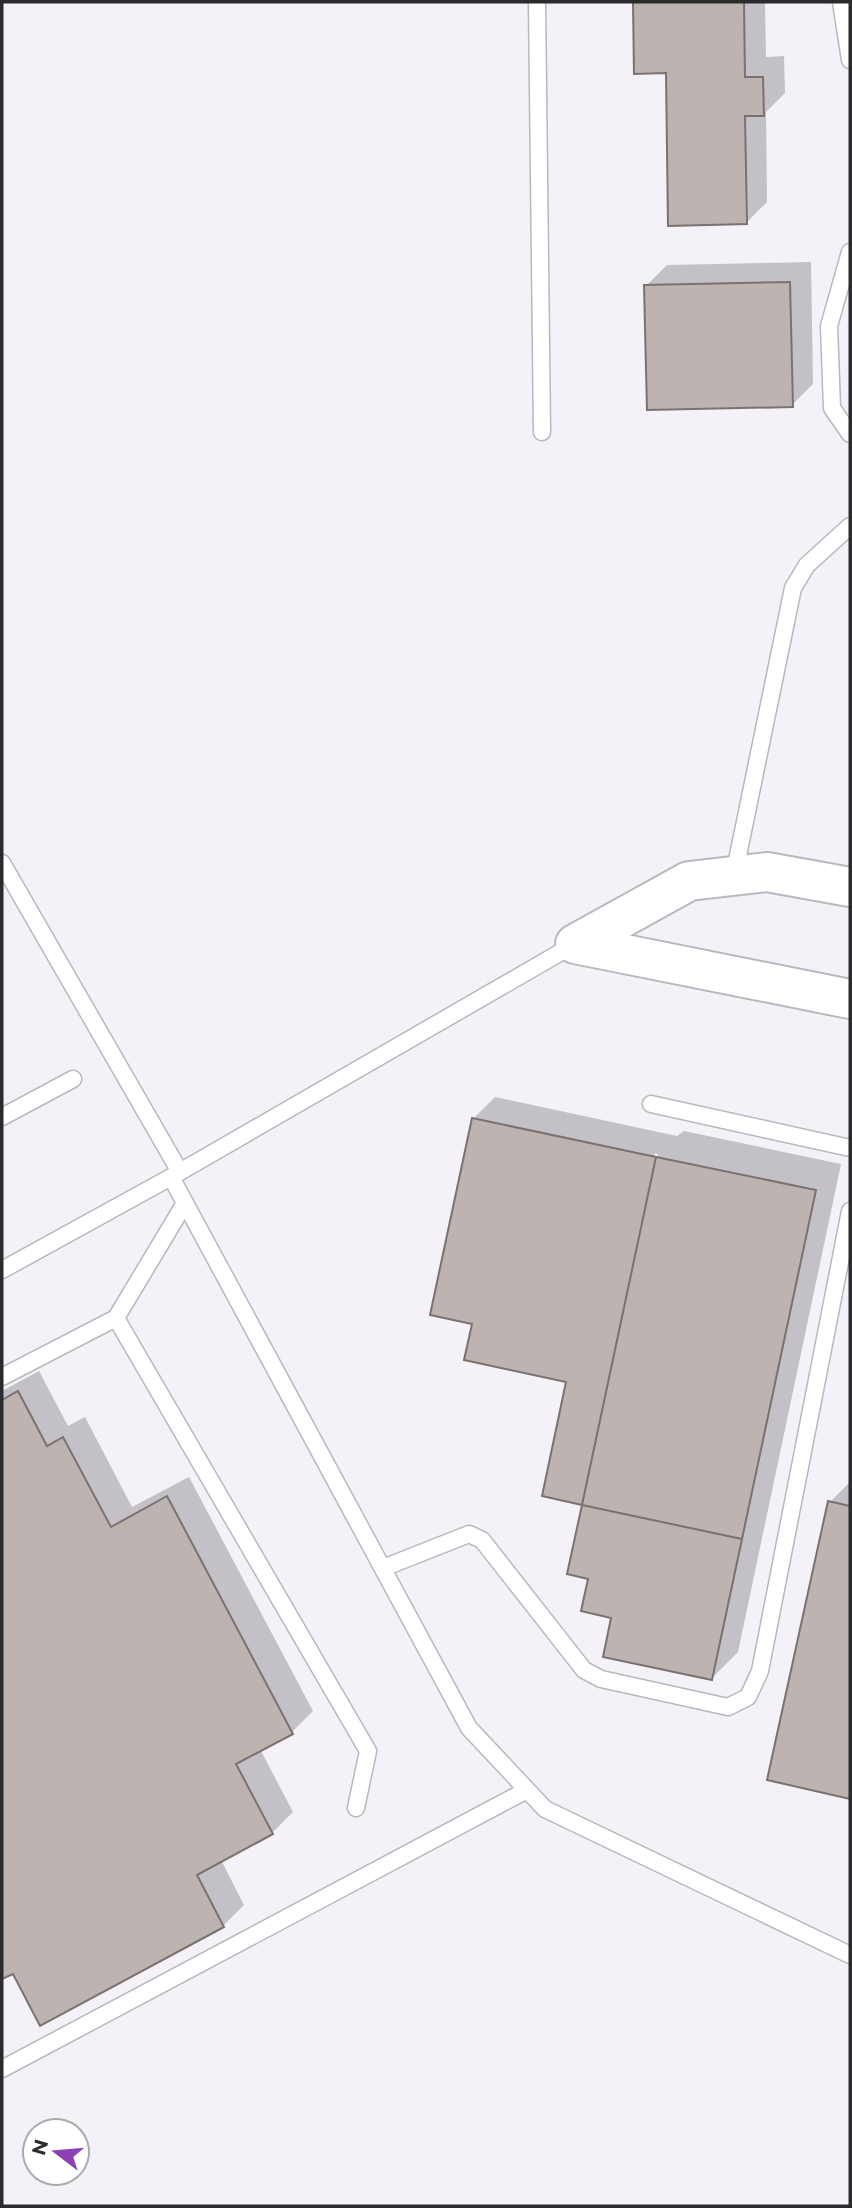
<svg xmlns="http://www.w3.org/2000/svg" width="852" height="2208" viewBox="0 0 852 2208" font-family="Montserrat,sans-serif">
<style>
.shadow{fill:#0003;fill-rule:evenodd}
.building{fill:#bdb4b1;stroke:#7a726f;stroke-width:2}
.lines{fill:none;stroke-linecap:round;stroke-linejoin:round}
.service-casing{stroke:#bab7be;stroke-width:19}
.tertiary-casing{stroke:#bab7be;stroke-width:42}
.service{stroke:#fff;stroke-width:16}
.tertiary{stroke:#fff;stroke-width:38}
</style>
<rect width="100%" height="100%" fill="#f4f1f9"/>
<path class="shadow" d="M635,2H765L766,57L784,56L785,93L766,112L767,202L746,223L668,71L636,72Z
M811,262L813,384L792,405L646,286L667,265Z
M495,1097L677,1136L684,1131L841,1164L738,1652L712,1678L613,1616L590,1577L585,1499L568,1380L474,1322V1118ZM655,1153L658,1154L587,1488L584,1487Z
M39,1371L68,1426L85,1417L132,1507L189,1477L313,1711L292,1732L260,1749L293,1812L272,1833L221,1860L244,1905L223,1926L41,2023L14,1971L2,1978V1391Z
M850,1482V1797L769,1779L830,1502Z"/>
<path class="building" d="M633,2H744L745,77H763L764,116H745L747,224L668,226L666,73L634,74Z
M790,282L793,407L647,410L644,285Z
M472,1118L656,1157L582,1505L542,1496L566,1382L464,1360L472,1324L430,1315Z
M656,1157L816,1190L742,1539L582,1505Z
M18,1391L47,1446L63,1437L111,1527L167,1496L293,1734L236,1764L273,1834L197,1875L224,1927L40,2026L13,1974L2,1979V1400Z
M828,1501L850,1506V1799L767,1780Z
M582,1505L742,1539L712,1680L603,1657L611,1618L581,1611L588,1579L567,1574Z"/>
<g class="lines">
<defs>
<path id="service" d="M537,2L542,432
M841,2L850,60
M850,252L829,326L832,408L850,434
M2,863L180,1172
M734,875L793,588L807,565L850,526
M651,1104L850,1148
M2,1117L73,1079
M171,1177L469,1728L545,1809L850,1955
M2,1270L171,1177L575,944
M116,1318L368,1751L356,1808
M2,1377L116,1318L185,1203
M383,1568L469,1534L482,1540L584,1670L601,1679L728,1707L748,1697L760,1671L850,1211
M2,2069L527,1790"/>
<path id="tertiary" d="M575,944L689,881L767,872L850,887
M575,944L850,999"/>
</defs>
<use href="#service" class="service-casing"/>
<use href="#tertiary" class="tertiary-casing"/>
<use href="#service" class="service"/>
<use href="#tertiary" class="tertiary"/>
</g>
<rect width="852" height="2208" fill="none" stroke="#2b2a2c" stroke-width="7"/>
<g transform="translate(56 2152) rotate(286)"><circle r="33" fill="#ffffff" stroke="#aaaaab" stroke-width="2"/>
<path d="M0-5L12 26L0 18L-12 26Z" fill="#8c42b5"/>
<text y="-10" font-size="19" font-weight="bold" text-anchor="middle" fill="#2b2a2c">N</text>
</g>
</svg>
